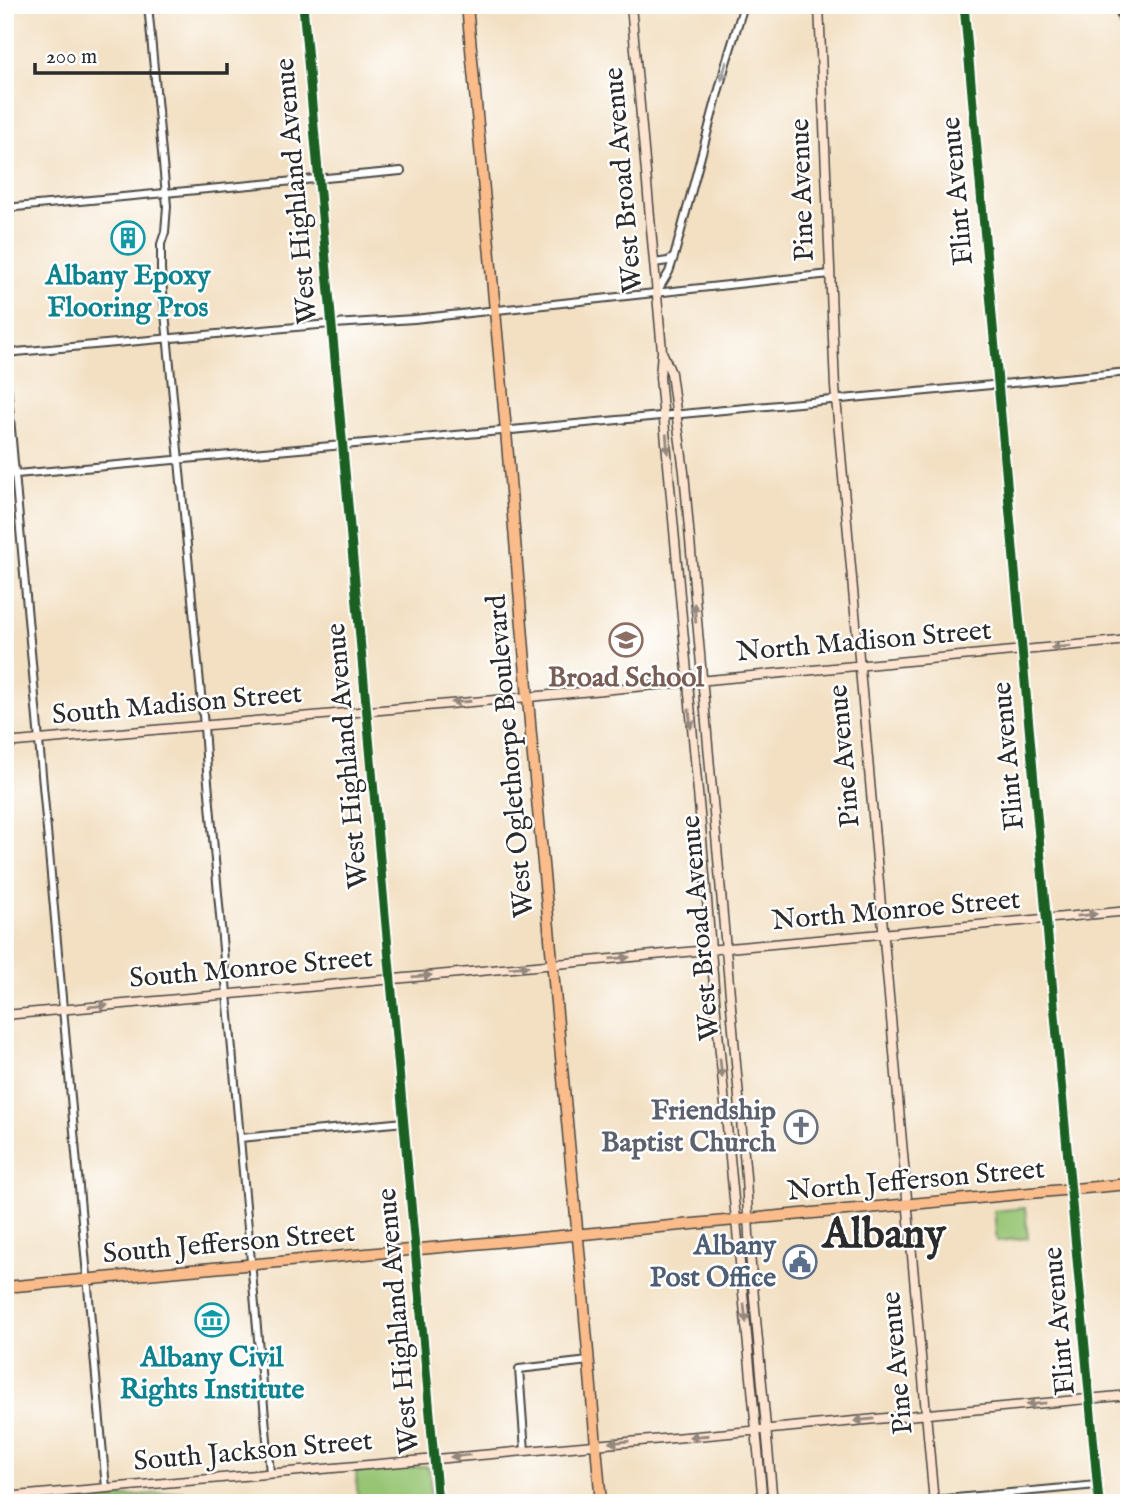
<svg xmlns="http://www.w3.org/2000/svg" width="1134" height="1508" viewBox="0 0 1134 1508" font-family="'IM FELL English',serif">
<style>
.green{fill:#97c573;stroke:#61784f;stroke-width:2}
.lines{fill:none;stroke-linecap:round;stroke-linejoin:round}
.street-casing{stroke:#494642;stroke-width:10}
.secondary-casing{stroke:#494642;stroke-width:11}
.primary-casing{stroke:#494642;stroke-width:13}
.street{stroke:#fff;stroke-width:6}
.secondary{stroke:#fde4d0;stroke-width:8}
.primary{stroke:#f9bc8a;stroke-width:10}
.rail{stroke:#2b2b2b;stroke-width:2}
.cycleway-casing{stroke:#fff;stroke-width:13}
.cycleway{stroke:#1b5e20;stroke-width:9}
.oneway{fill:#a0a0a0}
.oneway2{fill:#94887e}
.labels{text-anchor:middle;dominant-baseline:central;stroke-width:5;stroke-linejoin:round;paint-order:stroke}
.street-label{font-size:28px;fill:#2b2b2b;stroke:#fff}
.culture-label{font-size:28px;font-weight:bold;fill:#0d838f;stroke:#fff}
.education-label{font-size:28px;font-weight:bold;fill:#785e54;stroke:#fff}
.worship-label{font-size:28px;font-weight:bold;fill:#5b616d;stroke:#fff;text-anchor:end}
.service-label{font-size:28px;font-weight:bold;fill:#4e5e75;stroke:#fff;text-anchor:end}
.town-label{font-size:42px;font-weight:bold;fill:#2b2b2b;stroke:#fff}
</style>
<rect width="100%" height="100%" fill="#fff"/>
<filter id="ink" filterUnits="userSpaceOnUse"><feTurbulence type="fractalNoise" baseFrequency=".0143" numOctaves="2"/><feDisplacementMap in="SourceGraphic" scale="14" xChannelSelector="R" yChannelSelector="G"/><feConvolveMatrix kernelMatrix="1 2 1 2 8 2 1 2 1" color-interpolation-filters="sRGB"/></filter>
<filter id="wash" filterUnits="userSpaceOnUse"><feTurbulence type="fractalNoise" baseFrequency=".00686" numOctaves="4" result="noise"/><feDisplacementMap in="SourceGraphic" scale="28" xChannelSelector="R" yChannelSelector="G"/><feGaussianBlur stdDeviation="1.57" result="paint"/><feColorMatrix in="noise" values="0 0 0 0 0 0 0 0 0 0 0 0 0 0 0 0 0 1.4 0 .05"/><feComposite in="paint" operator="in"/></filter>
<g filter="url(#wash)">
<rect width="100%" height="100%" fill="#f3e0c3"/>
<path class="green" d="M1025,1208L1028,1238L997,1241L994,1211Z
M424,1466L429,1468L432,1503H358L356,1472Z
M184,1491L185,1503H53Z"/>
</g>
<g filter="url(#ink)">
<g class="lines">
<defs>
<path id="street" d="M148,5L167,206L165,232L161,244V270L204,726L207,771L270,1473
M5,208L401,171
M654,263L668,261L674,257
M657,292L669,272L674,257L726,63L744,5
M5,353L318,325L414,319L830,274
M5,362L106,1488
M5,475L501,431L1129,372
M240,1138L404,1122
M525,1451L519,1369L589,1361
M934,1500L1097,1485"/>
<path id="secondary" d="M303,5L438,1503
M631,5L662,351L660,377L700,814L716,1011L763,1503
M819,5L835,387L934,1503
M964,5L1099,1503
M663,354L671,373L684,472L746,1177L750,1254L773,1503
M5,743L529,697L1129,640
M5,1015L1129,911
M5,1497L708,1435L1129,1395"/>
<path id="primary" d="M467,5L506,431L531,735L581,1271L601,1503
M5,1287L1129,1184"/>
</defs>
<use href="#street" class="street-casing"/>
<use href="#secondary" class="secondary-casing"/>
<use href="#primary" class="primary-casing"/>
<use href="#street" class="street"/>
<use href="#secondary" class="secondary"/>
<use href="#primary" class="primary"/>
<path class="rail" d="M1114,5L1129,56"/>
<defs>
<path id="cycleway" d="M303,5L438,1503
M964,5L1099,1503"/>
</defs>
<use href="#cycleway" class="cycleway-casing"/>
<use href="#cycleway" class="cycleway"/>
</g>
<defs><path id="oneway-solid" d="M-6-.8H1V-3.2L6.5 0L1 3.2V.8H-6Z" transform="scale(1.75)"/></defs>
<use class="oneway" href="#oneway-solid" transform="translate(724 71) rotate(105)"/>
<g class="oneway2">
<use href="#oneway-solid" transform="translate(667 444) rotate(86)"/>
<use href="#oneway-solid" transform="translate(695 613) rotate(-95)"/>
<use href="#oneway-solid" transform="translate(1061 647) rotate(175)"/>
<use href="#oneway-solid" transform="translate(461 702) rotate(176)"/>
<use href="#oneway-solid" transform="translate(690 719) rotate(84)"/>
<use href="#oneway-solid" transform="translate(1087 915) rotate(-6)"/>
<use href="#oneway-solid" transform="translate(620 958) rotate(-5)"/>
<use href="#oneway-solid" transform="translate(519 967) rotate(-5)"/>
<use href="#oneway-solid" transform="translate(422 976) rotate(-5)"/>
<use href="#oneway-solid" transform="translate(98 1006) rotate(-5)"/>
<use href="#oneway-solid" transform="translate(721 1068) rotate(84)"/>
<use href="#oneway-solid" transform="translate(745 1313) rotate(84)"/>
<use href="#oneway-solid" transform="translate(1036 1404) rotate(174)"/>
<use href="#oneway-solid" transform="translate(864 1420) rotate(174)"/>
<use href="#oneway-solid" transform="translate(699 1436) rotate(176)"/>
<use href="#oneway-solid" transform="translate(619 1442) rotate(175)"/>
<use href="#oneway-solid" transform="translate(460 1456) rotate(174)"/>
</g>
</g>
<defs>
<symbol id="building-ring" viewBox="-11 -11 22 22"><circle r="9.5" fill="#fff" stroke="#0f9aa8" stroke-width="1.5"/><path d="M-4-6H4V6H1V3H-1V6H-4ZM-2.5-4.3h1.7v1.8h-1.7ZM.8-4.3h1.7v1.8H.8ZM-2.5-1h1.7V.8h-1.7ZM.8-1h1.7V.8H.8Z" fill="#0f9aa8"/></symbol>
<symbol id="school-ring" viewBox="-11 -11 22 22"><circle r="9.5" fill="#fff" stroke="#8d6e63" stroke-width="1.5"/><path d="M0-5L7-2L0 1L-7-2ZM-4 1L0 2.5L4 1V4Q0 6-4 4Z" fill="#8d6e63"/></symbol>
<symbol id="church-ring" viewBox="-11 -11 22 22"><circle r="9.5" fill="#fff" stroke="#6b7280" stroke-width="1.5"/><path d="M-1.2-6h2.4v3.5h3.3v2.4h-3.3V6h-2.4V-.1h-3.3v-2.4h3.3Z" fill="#6b7280"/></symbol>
<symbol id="civic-ring" viewBox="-11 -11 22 22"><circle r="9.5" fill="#fff" stroke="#5c6f8a" stroke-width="1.5"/><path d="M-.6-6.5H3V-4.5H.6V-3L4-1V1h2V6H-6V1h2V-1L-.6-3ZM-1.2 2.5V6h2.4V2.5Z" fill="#5c6f8a"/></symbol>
<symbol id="museum-ring" viewBox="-11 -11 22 22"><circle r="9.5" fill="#fff" stroke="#0f9aa8" stroke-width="1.5"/><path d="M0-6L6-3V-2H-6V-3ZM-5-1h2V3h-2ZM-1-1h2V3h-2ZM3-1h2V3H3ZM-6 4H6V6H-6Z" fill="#0f9aa8"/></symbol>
</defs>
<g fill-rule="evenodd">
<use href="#building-ring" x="109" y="219" width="38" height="38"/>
<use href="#school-ring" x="607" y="621" width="38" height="38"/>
<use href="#church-ring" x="782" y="1108" width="38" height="38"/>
<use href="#civic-ring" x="781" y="1243" width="38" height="38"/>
<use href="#museum-ring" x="193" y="1301" width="38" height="38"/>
</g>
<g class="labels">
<g class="street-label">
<text transform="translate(624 180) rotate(-95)">West Broad Avenue</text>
<text transform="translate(803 190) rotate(-92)">Pine Avenue</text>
<text transform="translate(297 191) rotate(-95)">West Highland Avenue</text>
<text transform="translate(958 191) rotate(-95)">Flint Avenue</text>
<text transform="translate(864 642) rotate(-5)">North Madison Street</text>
<text transform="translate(177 705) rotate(-5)">South Madison Street</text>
<text transform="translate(348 756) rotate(-95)">West Highland Avenue</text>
<text transform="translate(511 756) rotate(-95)">West Oglethorpe Boulevard</text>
<text transform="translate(845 756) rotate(-95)">Pine Avenue</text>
<text transform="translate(1009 756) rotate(-95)">Flint Avenue</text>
<text transform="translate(896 911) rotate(-5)">North Monroe Street</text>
<text transform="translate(701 928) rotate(-95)">West Broad Avenue</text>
<text transform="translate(251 969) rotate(-5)">South Monroe Street</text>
<text transform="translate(916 1181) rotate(-5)">North Jefferson Street</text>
<text transform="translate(229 1244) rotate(-5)">South Jefferson Street</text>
<text transform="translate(399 1321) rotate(-95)">West Highland Avenue</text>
<text transform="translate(1060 1321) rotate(-95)">Flint Avenue</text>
<text transform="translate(898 1363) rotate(-95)">Pine Avenue</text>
<text transform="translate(253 1452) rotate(-5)">South Jackson Street</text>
</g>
<g class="culture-label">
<text x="128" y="276">Albany Epoxy<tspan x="128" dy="32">Flooring Pros</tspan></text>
<text x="212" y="1358">Albany Civil<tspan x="212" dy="32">Rights Institute</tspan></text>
</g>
<g class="education-label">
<text x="626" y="678">Broad School</text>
</g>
<g class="worship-label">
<text x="776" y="1111">Friendship<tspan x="776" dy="32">Baptist Church</tspan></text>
</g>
<g class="service-label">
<text x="776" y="1246">Albany<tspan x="776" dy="32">Post Office</tspan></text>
</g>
<g class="town-label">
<text x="884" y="1235">Albany</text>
</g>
</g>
<rect width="1134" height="1508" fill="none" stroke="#fff" stroke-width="28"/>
<path d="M35 63v10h192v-10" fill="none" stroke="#2b2b2b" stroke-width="3.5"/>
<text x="46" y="63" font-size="21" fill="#2b2b2b" stroke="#ffffff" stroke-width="5" paint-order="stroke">200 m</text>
</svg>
